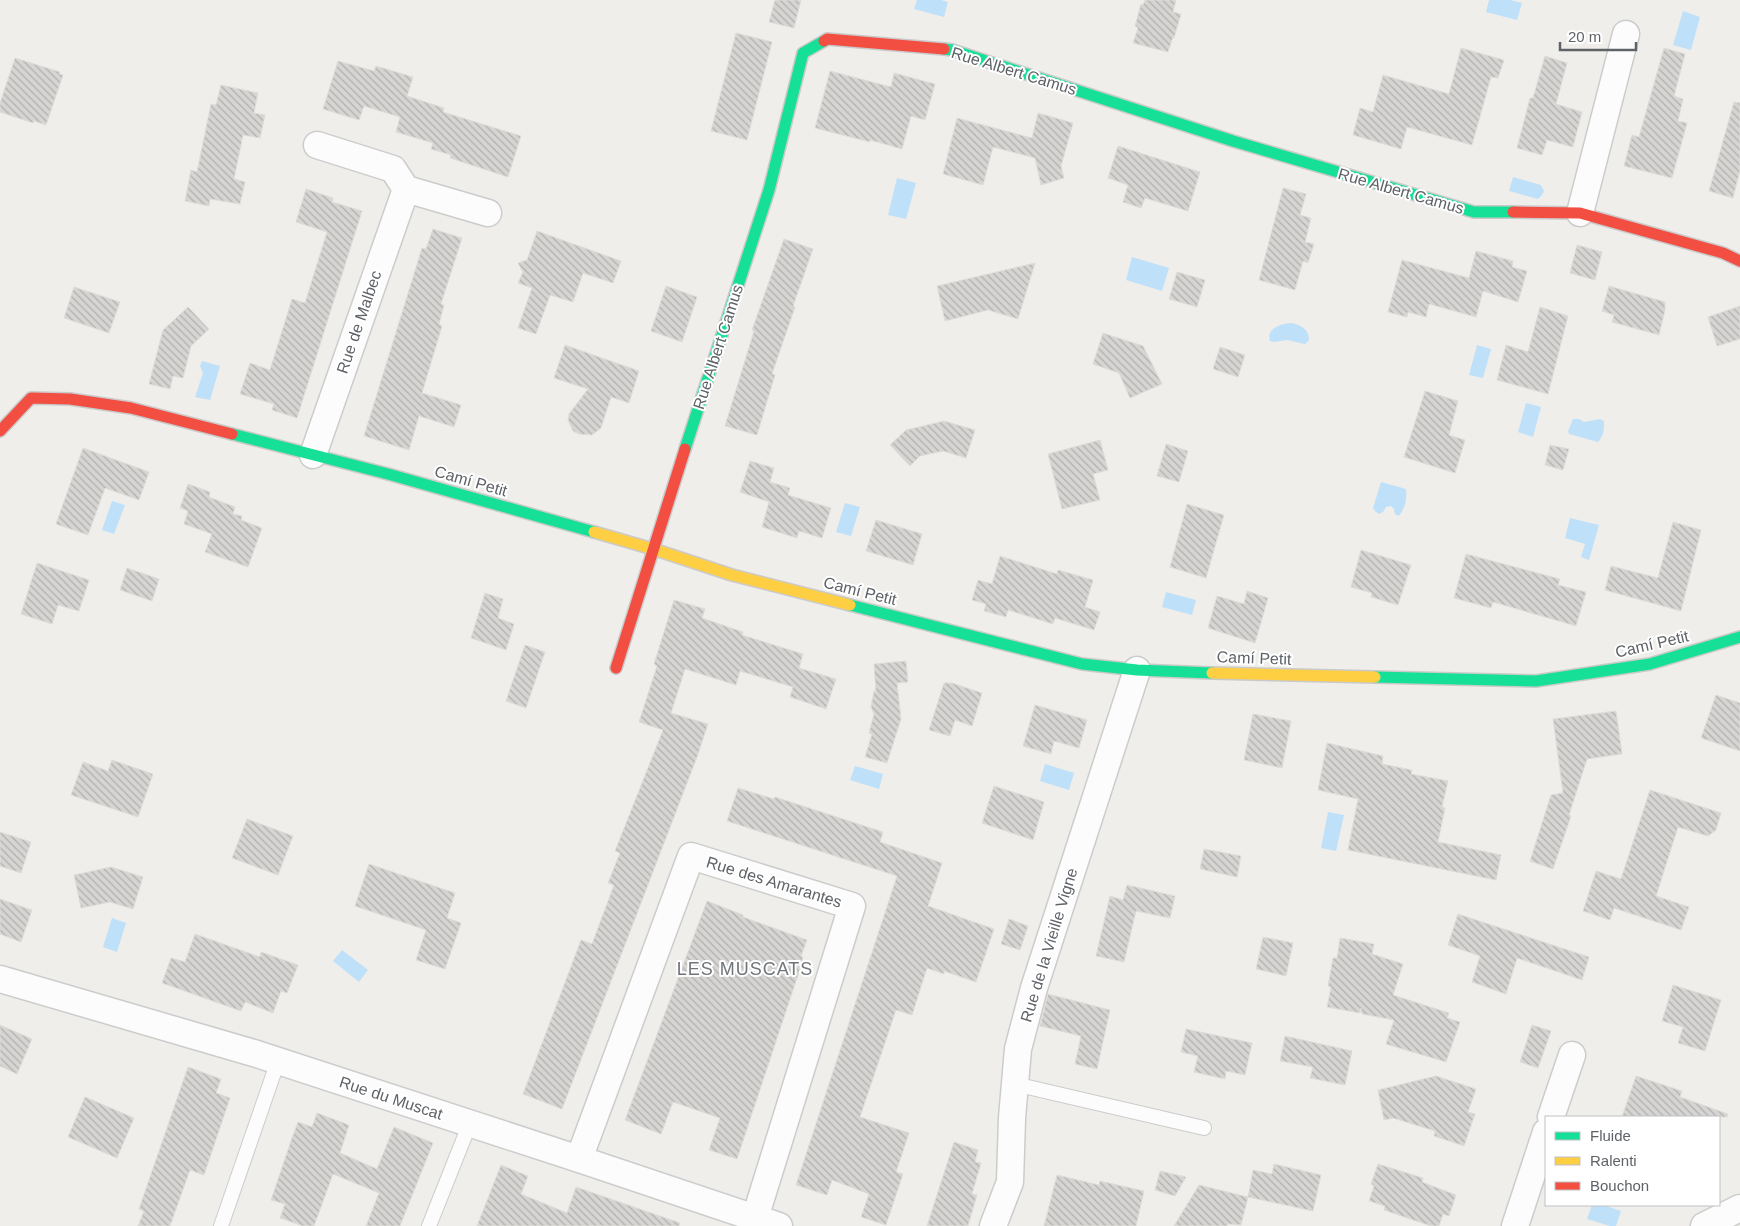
<svg xmlns="http://www.w3.org/2000/svg" width="1740" height="1226" viewBox="0 0 1740 1226" font-family="Helvetica,sans-serif">
<style>
.water{fill:#bfe0f9}
.building{fill:url(#building-back-hatch);stroke:#deddd9}
.lines{fill:none;stroke-linecap:round;stroke-linejoin:round}
.lane-casing{stroke:#cbcccc;stroke-width:16}
.street-casing{stroke:#cbcccc;stroke-width:29}
.fast-casing{stroke:#cacacb;stroke-width:14}
.slow-casing{stroke:#cacacb;stroke-width:14}
.jam-casing{stroke:#cacacb;stroke-width:14}
.lane{stroke:#fdfcfc;stroke-width:14}
.street{stroke:#fdfcfc;stroke-width:26}
.fast{stroke:#16e098;stroke-width:11}
.slow{stroke:#ffcf43;stroke-width:11}
.jam{stroke:#f24e42;stroke-width:11}
.labels{text-anchor:middle;dominant-baseline:central;stroke-width:4;stroke-linejoin:round;paint-order:stroke}
.street-label{font-size:16px;fill:#5f6368;stroke:#fff}
.neighbourhood-label{font-size:18px;letter-spacing:1px;fill:#70757a;stroke:#fff}
</style>
<defs>
<pattern id="building-back-hatch" width="6" height="6" patternUnits="userSpaceOnUse" patternTransform="scale(1.25)"><rect width="6" height="6" fill="#d6d5d3"/><path d="M-1 5l2 2M0 0l6 6M5-1l2 2" fill="none" stroke="#b1b0af"/></pattern>
</defs>
<rect width="100%" height="100%" fill="#efeeea"/>
<path class="water" d="M917,0H941L948,2L944,17L914,9Z
M1489,0H1510L1522,3L1517,20L1486,12Z
M1683,11L1700,17L1691,50L1673,45Z
M1513,177L1541,185L1544,191L1542,195L1538,199L1509,191Z
M897,178L916,183L906,219L888,215Z
M1132,257L1169,268L1162,291L1126,280Z
M1291,323C1301,325 1309,329 1309,340L1305,344L1287,340L1274,342L1270,341C1266,328 1281,324 1291,323Z
M1477,345L1491,349L1483,378L1469,375Z
M202,361L220,366L210,400L195,397L203,373L200,366Z
M1526,403L1541,407L1533,437L1518,432Z
M1573,419H1579L1584,422L1600,419L1604,421C1604,430 1604,435 1598,442L1569,434L1568,431Z
M1381,482L1406,489C1407,501 1405,507 1399,516L1395,514L1394,509L1391,506L1386,507L1383,512L1379,514L1376,512L1373,508Z
M112,501L125,505L114,534L102,530Z
M845,503L860,507L851,536L836,532Z
M1570,518L1599,525L1589,560L1581,557L1585,544L1565,538Z
M1166,592L1196,600L1192,615L1162,607Z
M1045,764L1074,773L1069,790L1040,781Z
M855,766L883,774L879,789L850,780Z
M1328,812L1344,815L1336,851L1321,848Z
M112,918L126,923L117,952L103,947Z
M342,950L368,970L359,982L333,961Z
M1592,1205H1603L1621,1211L1616,1226H1610L1587,1219Z"/>
<path class="building" d="M775,0H801L794,28L769,22Z
M1145,0H1176L1173,12L1181,14L1174,38L1173,37L1168,52L1133,43L1138,28L1135,26L1141,4L1143,5Z
M736,33L772,42L747,140L711,131Z
M1461,48L1504,60L1498,78L1491,77L1472,145L1407,127L1401,149L1353,135L1360,108L1373,112L1383,75L1449,94Z
M1664,48L1685,54L1674,96L1683,99L1678,121L1687,123L1672,178L1624,166L1632,135L1639,137Z
M1545,56L1567,63L1556,104L1582,112L1573,147L1547,140L1542,155L1517,148L1530,98H1533Z
M15,58L60,72L59,74L63,75L46,125L34,121L33,123L0,112V103Z
M338,61L374,71L376,66L413,77L407,96L444,108L443,112L521,136L508,177L450,158L451,155L431,149L433,143L396,132L400,117L364,106L359,120L323,109Z
M830,71L891,87L894,73L935,84L925,120L911,116L902,149L870,140V142L815,128Z
M221,85L258,93L254,113L265,115L260,138L243,135L234,179L245,182L240,204L210,199L209,206L185,201L191,170L197,172L211,104L216,105Z
M1734,102L1740,103V170L1733,198L1709,191Z
M1038,113L1073,123L1061,166L1064,178L1041,185L1035,158L993,147L983,185L943,174L957,118L1032,138Z
M1118,146L1200,172L1188,211L1145,198L1141,208L1123,202L1128,185L1108,178Z
M1283,188L1306,194L1300,215L1311,218L1305,242L1314,244L1308,263L1303,261L1295,290L1259,280Z
M306,189L333,198L332,202L362,211L297,418L272,410L274,404L240,394L250,363L270,370L292,299L305,303L327,232L296,222Z
M433,229L462,238L441,304L444,305L439,324L442,326L422,393L461,405L454,427L419,416L409,450L364,436L422,248L426,249Z
M537,231L621,261L613,283L583,273L573,302L550,295L536,334L518,328L532,288L518,283L523,272L518,263L527,260Z
M784,239L813,249L793,306L795,307L772,374L775,375L757,435L725,426L754,331L752,330Z
M1577,245L1602,252L1595,280L1570,273Z
M1476,251L1513,261L1512,267L1527,271L1518,302L1483,291L1476,317L1429,304L1426,317L1408,312L1407,317L1388,312L1402,260L1469,278Z
M1035,263L1018,319L988,310L945,321L937,286Z
M1177,272L1205,280L1197,307L1169,299Z
M666,286L697,297L682,342L651,331Z
M1609,286L1665,302V310L1659,335L1612,322L1614,315L1602,311Z
M74,287L120,302L109,333L64,318Z
M1740,306V339L1717,346L1708,317Z
M188,307L209,329L191,346L183,378L173,376L170,389L149,384L163,330Z
M1540,307L1568,316L1548,394L1497,380L1506,345L1528,352Z
M1103,333L1143,346L1162,384L1130,398L1119,373L1093,364Z
M565,345L639,371L629,403L611,397L601,428L592,435L579,434L573,431L568,420L569,414L588,389L554,378Z
M1220,347L1245,355L1238,377L1213,369Z
M1425,391L1458,401L1449,435L1465,440L1455,473L1404,457Z
M944,421L975,430L966,458L943,451L920,456L910,466L890,445L906,430Z
M1100,440L1108,470L1093,474L1100,500L1062,509L1048,454Z
M1166,444L1188,451L1179,482L1157,476Z
M1550,445L1569,449L1563,470L1545,465Z
M83,448L149,472L139,500L105,488L88,535L56,524Z
M750,461L774,468L770,482L790,488L788,495L831,508L822,538L799,531L797,538L762,527L769,502L740,492Z
M188,484L210,492L209,497L235,507L233,514L242,516L241,520L262,528L248,567L205,552L212,534L184,524L188,511L180,508Z
M1187,504L1224,515L1206,578L1170,567Z
M876,520L922,534L913,565L866,551Z
M1673,522L1701,530L1681,611L1605,590L1611,566L1658,578Z
M1361,550L1411,565L1398,605L1371,597L1372,593L1351,587Z
M1466,554L1560,579L1558,585L1586,592L1576,626L1493,602L1491,608L1454,598Z
M1000,556L1057,574L1058,570L1093,580L1085,607L1100,612L1094,630L1055,618L1053,624L1008,610L1006,617L984,611L986,604L972,600L978,580L992,584Z
M37,563L89,580L79,611L58,605L52,624L21,614Z
M127,568L159,579L152,601L120,590Z
M1247,591L1268,598L1255,643L1208,628L1217,596L1244,604Z
M485,593L503,599L498,618L514,624L506,650L471,638Z
M674,600L705,609L702,618L743,632L742,635L803,654L799,668L836,679L826,709L790,697L793,687L740,671L736,685L685,669L671,713L708,724L697,757L562,1109L523,1094L581,940L592,944L614,885L608,883L620,853L615,851L663,730L639,722L657,666L654,664Z
M525,645L545,652L526,708L506,701Z
M906,661L908,682L897,683L901,719L887,763L865,757L872,734L869,733L874,714L871,707L874,691L876,692L874,664Z
M944,683H952L982,693L972,726L955,720L950,736L929,730Z
M1716,695L1740,703V751L1701,738Z
M1035,705L1087,720L1079,748L1054,741L1051,754L1023,746Z
M1616,711L1622,754L1587,759L1569,815L1571,816L1553,869L1530,861L1551,795L1563,793L1553,719Z
M1253,714L1291,721L1282,768L1244,760Z
M1327,743L1383,756L1382,764L1412,770L1411,774L1448,781L1442,807L1445,808L1438,842L1501,855L1496,880L1348,850L1358,799L1318,790Z
M112,760L153,774L138,817L71,795L83,762L108,771Z
M994,786L1044,802L1033,840L982,823Z
M738,788L774,799L775,797L883,832L880,842L942,863L928,906L994,929L976,982L944,971V974L927,968L912,1015L896,1010L860,1117L909,1133L896,1172L903,1174L886,1225L861,1217L869,1194L832,1180L827,1195L796,1185L897,876L727,821Z
M1650,790L1721,813L1716,830L1708,836L1678,827L1656,896L1689,907L1681,930L1614,908L1610,920L1583,911L1596,871L1621,879Z
M247,819L293,836L278,875L232,858Z
M0,832L31,842L21,873L0,866Z
M1204,849L1241,856L1237,877L1200,869Z
M369,864L455,893L447,918L461,923L445,969L416,960L426,930L355,906Z
M111,867L143,877L133,909L110,902L81,908L74,875Z
M1127,885L1175,896L1170,918L1136,911L1124,962L1096,956L1110,896L1123,900Z
M0,899L32,910L21,942L0,934Z
M707,901L743,915V917L807,940L801,956L803,957L799,969H800L737,1159L709,1150L720,1118L673,1102L661,1134L625,1120Z
M1458,914L1589,957L1582,980L1517,958L1506,994L1472,982L1480,956L1448,945Z
M1009,919L1028,926L1020,950L1001,944Z
M195,934L260,957L261,952L298,965L287,993L281,991L273,1013L245,1002L241,1011L162,983L171,958L185,962Z
M1263,937L1293,943L1286,976L1256,969Z
M1340,938L1374,944L1372,954L1403,964L1393,995L1449,1013L1447,1018L1460,1022L1446,1062L1386,1044L1394,1020L1362,1014L1361,1008L1360,1013L1327,1007L1331,987L1328,986L1333,958H1337Z
M1673,985L1721,1000L1705,1051L1678,1043L1683,1027L1662,1021Z
M1048,994L1110,1010L1097,1069L1075,1064L1081,1036L1040,1026Z
M0,1025L32,1039L17,1074L0,1066Z
M1532,1025L1551,1031L1538,1068L1520,1062Z
M1186,1029L1252,1043L1245,1075L1226,1071L1225,1079L1194,1072L1198,1056L1181,1052Z
M1285,1036L1352,1051L1345,1085L1310,1078L1313,1067L1280,1061Z
M188,1067L221,1079L216,1093L230,1098L204,1175L190,1170L170,1226H138L144,1211L139,1209Z
M1436,1076L1476,1089L1468,1112L1475,1114L1464,1146L1434,1136L1435,1131L1393,1118L1384,1120L1378,1090Z
M1636,1076L1682,1091L1680,1097L1728,1114L1727,1117H1622Z
M85,1097L134,1118L117,1158L68,1137Z
M317,1113L349,1125L340,1153L377,1169L394,1127L433,1143L400,1226H366L379,1193L333,1174L314,1226H303L280,1218L285,1204L271,1200L292,1138L298,1122L312,1127Z
M954,1142L978,1150L975,1162L981,1163L972,1194L977,1195L968,1226H927Z
M1274,1164L1321,1175L1313,1211L1248,1197L1241,1225L1228,1224L1227,1226H1174L1199,1185L1248,1197L1253,1170L1272,1174Z
M1378,1164L1423,1178L1422,1182L1456,1195L1449,1216L1443,1214L1439,1226H1431L1384,1210L1385,1206L1369,1201L1374,1186L1371,1184Z
M501,1165L528,1176L521,1194L567,1213L576,1187L680,1223L679,1226H477Z
M1160,1171L1186,1177L1175,1196L1155,1190Z
M1057,1175L1099,1185L1100,1181L1144,1191L1136,1226H1044Z"/>
<g class="lines">
<defs>
<path id="lane" d="M1015,1084L1204,1128
M221,1226L278,1061
M429,1226L470,1123"/>
<path id="street" d="M317,145L393,169L406,189L488,213
M1580,213L1626,34
M313,455L406,189
M0,979L257,1054L579,1159L779,1226
M1551,1117L1572,1055
M579,1159L691,856L852,906L755,1218
M993,1226L1010,1182L1012,1118L1018,1049L1034,988L1137,670
M1515,1226L1546,1132
M1704,1226L1740,1208"/>
<path id="fast" d="M944,49L952,50L1233,141L1474,212H1513
M232,434L388,474L594,532
M685,449L769,190L803,53L824,41
M850,605L1082,664L1137,670L1212,673
M1375,677L1536,681L1650,664L1740,637"/>
<path id="slow" d="M594,532L653,549L732,575L850,605
M1212,673L1375,677"/>
<path id="jam" d="M824,41L827,39L944,49
M1513,212L1580,213L1723,253L1740,261
M0,431L31,398L70,399L131,408L232,434
M616,668L685,449"/>
</defs>
<use href="#lane" class="lane-casing"/>
<use href="#street" class="street-casing"/>
<use href="#fast" class="fast-casing"/>
<use href="#slow" class="slow-casing"/>
<use href="#jam" class="jam-casing"/>
<use href="#lane" class="lane"/>
<use href="#street" class="street"/>
<use href="#fast" class="fast"/>
<use href="#slow" class="slow"/>
<use href="#jam" class="jam"/>
</g>
<g class="labels">
<g class="street-label">
<text transform="translate(1014 71) rotate(17)">Rue Albert Camus</text>
<text transform="translate(1401 191) rotate(16)">Rue Albert Camus</text>
<text transform="translate(359 322) rotate(-71)">Rue de Malbec</text>
<text transform="translate(718 347) rotate(-72)">Rue Albert Camus</text>
<text transform="translate(471 481) rotate(16)">Camí Petit</text>
<text transform="translate(860 591) rotate(14)">Camí Petit</text>
<text transform="translate(1652 644) rotate(-13)">Camí Petit</text>
<text transform="translate(1254 658) rotate(2)">Camí Petit</text>
<text transform="translate(774 882) rotate(17)">Rue des Amarantes</text>
<text transform="translate(1049 945) rotate(-73)">Rue de la Vieille Vigne</text>
<text transform="translate(391 1098) rotate(18)">Rue du Muscat</text>
</g>
<g class="neighbourhood-label">
<text x="745" y="969">LES MUSCATS</text>
</g>
</g>
<rect x="1545" y="1116" width="175" height="90" fill="#ffffff" stroke="#bfc1c3"/>
<rect x="1555" y="1132" width="25" height="8" fill="#16e098" stroke="#bfc1c3"/>
<text x="1590" y="1141" font-size="15" fill="#5f6368">Fluide</text>
<rect x="1555" y="1157" width="25" height="8" fill="#ffcf43" stroke="#bfc1c3"/>
<text x="1590" y="1166" font-size="15" fill="#5f6368">Ralenti</text>
<rect x="1555" y="1182" width="25" height="8" fill="#f24e42" stroke="#bfc1c3"/>
<text x="1590" y="1191" font-size="15" fill="#5f6368">Bouchon</text>
<path d="M1560 42v8h76v-8" fill="none" stroke="#5f6368" stroke-width="2.5"/>
<text x="1568" y="42" font-size="15" fill="#5f6368" stroke="#ffffff" stroke-width="4" paint-order="stroke">20 m</text>
</svg>
